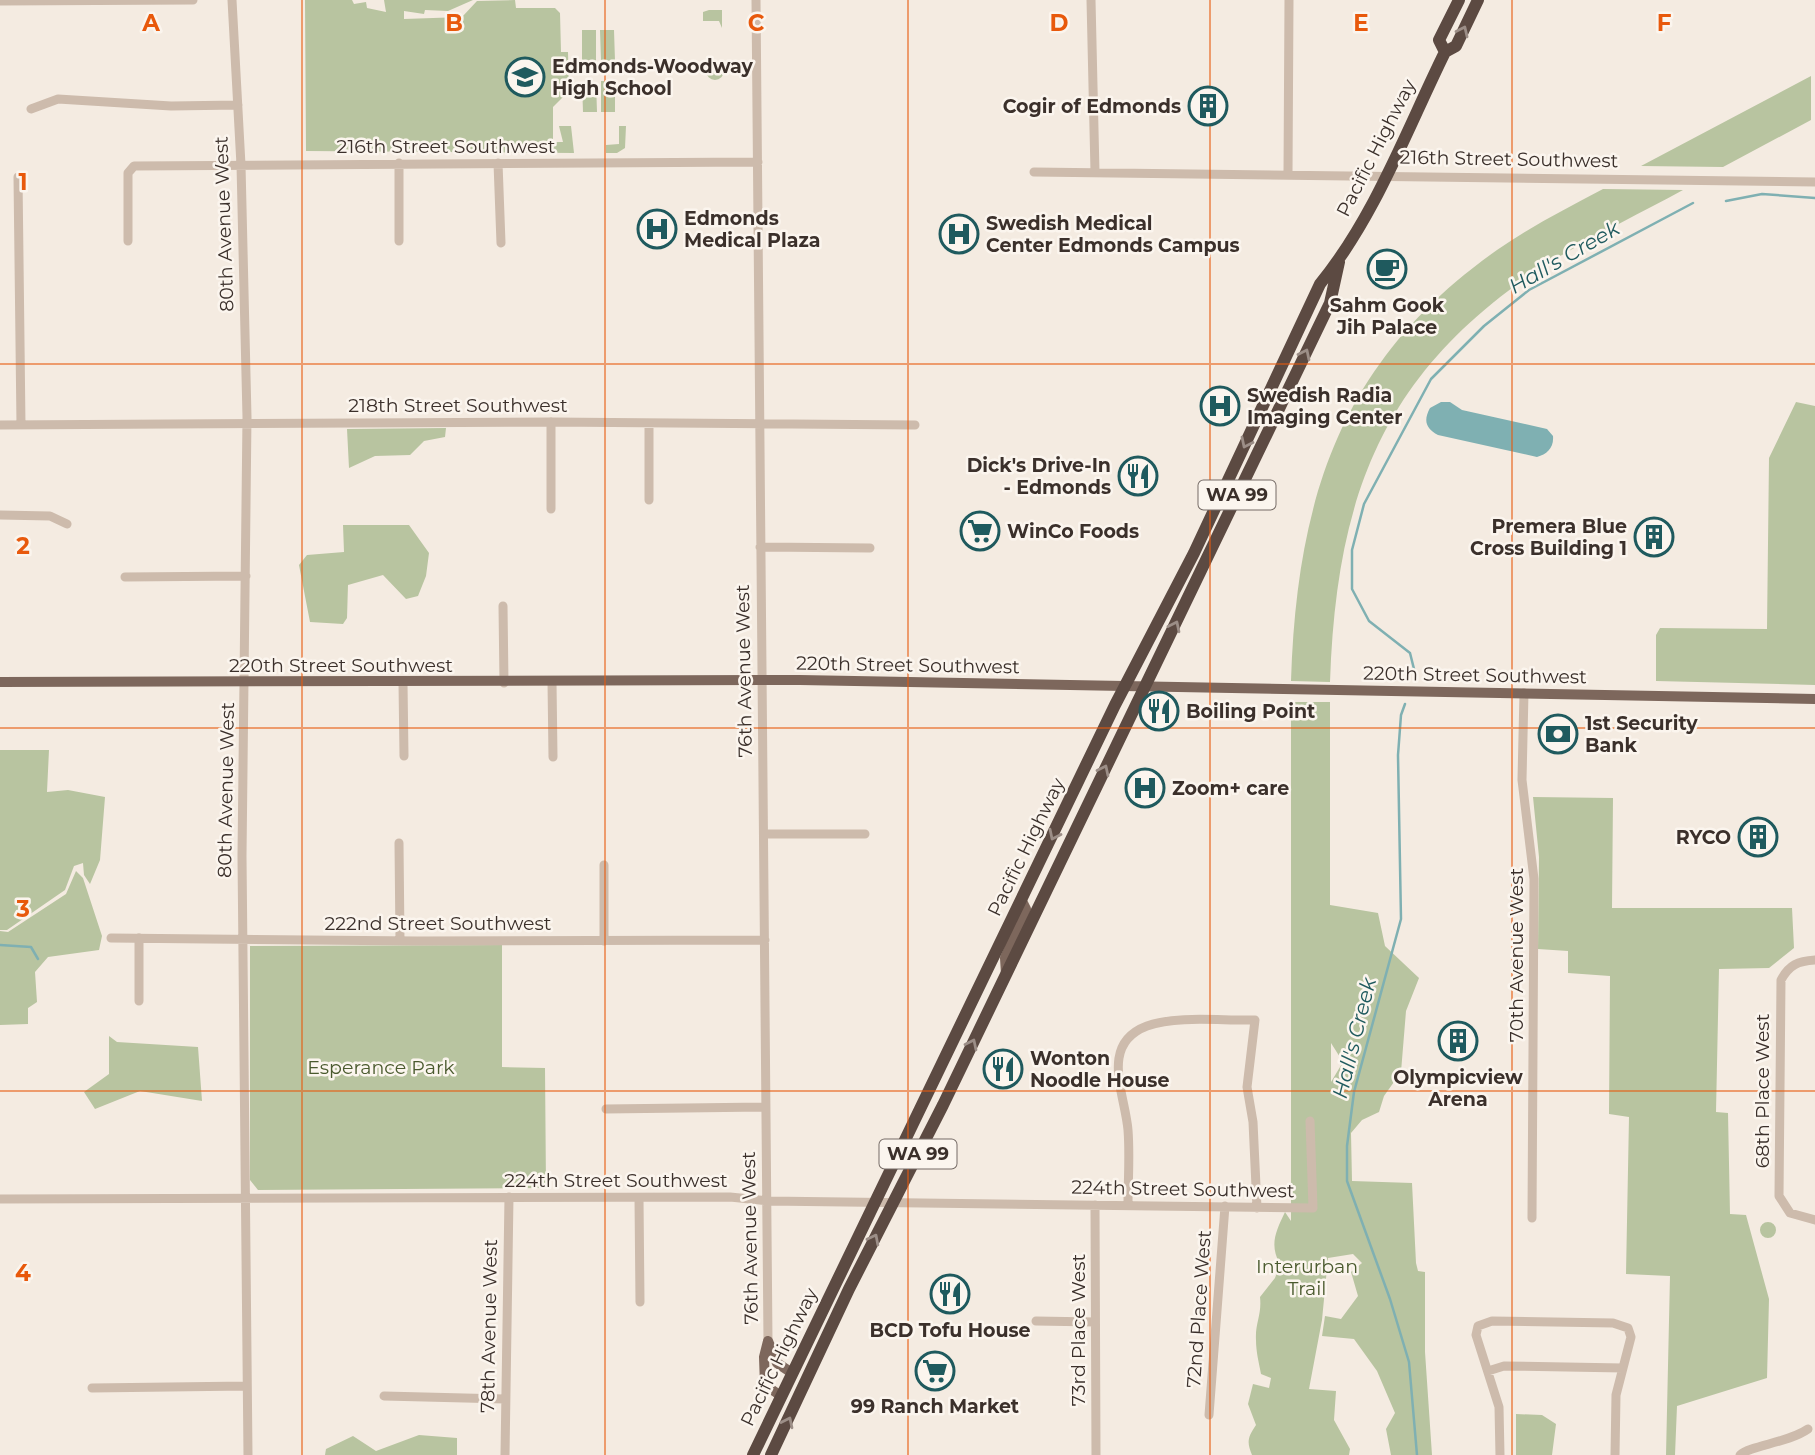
<svg xmlns="http://www.w3.org/2000/svg" width="1815" height="1455" viewBox="0 0 1815 1455" font-family="Montserrat,sans-serif">
<style>
.green{fill:#b8c4a0;fill-rule:evenodd}
.water{fill:#7fb0b2}
.lines{fill:none;stroke-linecap:round;stroke-linejoin:round}
.stream{stroke:#7fb0b2;stroke-width:2.5}
.minor{stroke:#cdbbac;stroke-width:9}
.major{stroke:#7d675c;stroke-width:10}
.highway{stroke:#5c4a42;stroke-width:12}
.oneway{stroke:#9c8e87}
.grid{fill:none;stroke:#e8590c;stroke-width:2;stroke-opacity:0.55}
.labels{text-anchor:middle;dominant-baseline:central;stroke-width:5;stroke-linejoin:round;paint-order:stroke}
.shield{fill:#fbf5ee;stroke:#756b66;stroke-width:2}
.shield-label{font-size:18px;font-weight:bold;fill:#3b302b}
.poi-label{font-size:19px;font-weight:bold;fill:#3b302b;stroke:#fbf5ee;text-anchor:start}
.street-label{font-size:19px;fill:#3b302b;stroke:#fbf5ee}
.park-label{font-size:19px;fill:#4a5a2e;stroke:#fbf5ee}
.water-label{font-size:21px;font-style:italic;fill:#1f5a5e;stroke:#fbf5ee}
.grid-label{font-size:23px;text-anchor:middle;font-weight:bold;fill:#e8590c;stroke:#fbf5ee;stroke-width:5;stroke-linejoin:round;paint-order:stroke}
</style>
<rect width="100%" height="100%" fill="#f4ebe1"/>
<path class="green" d="M305,0H352L354,4L366,2L367,8L386,12L384,0H473L448,11L425,10L424,14L404,11V19L462,17L477,1L515,0L516,8H555L560,13L561,52H568L569,91L553,107V142H563L559,126H571L574,153L306,151Z
M709,10H722V28L719,21H703V12Z
M582,30H596V61H582Z
M600,30H614L615,61H601Z
M706 71a9 9 0 1 1 18 0a9 9 0 1 1-18 0Z
M1811,76V120L1723,167L1641,166Z
M601,81H615V112H601Z
M582,82H596L597,112H583Z
M619,126H626L625,148L617,153H606V145L619,144Z
M1603,189L1683,190C1632,218 1577,243 1529,276C1378,380 1336,505 1330,682L1291,681C1297,497 1341,360 1497,250C1530,227 1567,208 1603,189Z
M1796,402L1815,406V685L1656,681V635L1660,628L1767,629L1769,458Z
M446,428L445,437L424,441L410,455L375,456L349,468L347,429Z
M343,525H409L429,553L426,576L418,596L406,599L383,575L348,585L347,618L343,624L310,622L299,565L307,555L344,552Z
M1291,702H1330V905L1378,913L1385,946L1419,978L1406,1011L1401,1072L1384,1096L1379,1112L1362,1120L1351,1133L1352,1181L1412,1183L1416,1263L1418,1271L1425,1272V1352L1432,1455H1391L1386,1429L1395,1413L1377,1371L1354,1339L1322,1336L1325,1316L1341,1319L1358,1296L1351,1272L1362,1263L1353,1254L1328,1258L1322,1320L1309,1389L1336,1391L1334,1420L1350,1449L1349,1455H1252C1247,1443 1247,1438 1256,1425L1248,1404L1253,1384L1269,1388L1271,1378L1261,1374C1259,1363 1256,1352 1256,1340C1255,1323 1262,1315 1260,1297L1275,1278L1280,1264C1269,1245 1276,1231 1285,1212L1291,1221ZM1331,1043L1343,1062L1331,1082Z
M0,750H49L47,792L68,790L105,797L100,860L90,884L84,875L83,863L74,866L65,890L7,930H0Z
M1533,797L1613,798L1612,908H1792L1794,948L1769,968L1719,969L1716,1112L1728,1113L1730,1214L1746,1215L1769,1299L1767,1378L1677,1406L1675,1455H1666L1670,1276L1626,1274L1629,1117L1609,1114L1610,976L1568,973V951L1538,949L1539,857Z
M76,871L83,878L102,936L99,950L48,957L35,972L37,1002L28,1008V1024L0,1025V931L8,932L66,894Z
M502,945V1067L545,1068L546,1188L258,1190L250,1180V946Z
M109,1036L117,1042L198,1047L202,1101L140,1091L95,1109L84,1092L109,1074Z
M1760 1230a8 8 0 1 1 16 0a8 8 0 1 1-16 0Z
M1516,1414L1542,1415L1556,1424L1552,1455H1516Z
M419,1435L457,1438V1455H325L326,1449L353,1436L376,1451Z"/>
<path class="water" d="M1441,402H1450L1462,410L1547,429L1553,436C1554,448 1547,454 1537,457L1438,435C1426,428 1423,421 1430,408Z"/>
<g class="lines">
<path class="stream" d="M1726,201L1762,194L1815,198
M1415,673L1410,653L1369,621L1352,589V550L1364,504L1431,379L1484,326L1529,290L1693,203
M1405,704L1401,715L1398,755L1401,919L1354,1092L1347,1146V1181L1390,1299L1409,1362L1417,1455
M0,945L31,947L38,959"/>
<path class="minor" d="M232,0L241,165L247,417L242,856L248,1455
M756,0L768,1341
M1091,0L1095,172
M0,1L193,0
M31,109L58,99L171,106L238,105
M399,163V241
M498,163L501,243
M1034,172L1815,182
M1288,173L1289,0
M18,177L21,425
M128,241V173L134,166L758,162
M649,423V500
M0,425L551,422L915,425
M551,509V422
M0,515L50,516L67,524
M760,547L870,548
M125,577L246,576
M503,606L504,683
M552,682L553,757
M403,683L404,756
M1524,693L1522,780L1534,879L1532,1218
M764,834H865
M399,843L400,941
M604,865V941
M111,938L417,941L765,940
M139,938V1001
M1815,960C1798,961 1789,965 1781,980L1779,1196L1790,1213L1815,1220
M606,1109L766,1107
M639,1198L640,1302
M0,1199L730,1197L768,1201L1313,1208L1310,1121
M1095,1205L1096,1455
M1128,1205C1128,1180 1130,1155 1128,1130C1125,1094 1099,1044 1147,1026C1179,1015 1221,1021 1255,1020L1247,1087L1253,1122L1257,1208
M1036,1321L1095,1322
M1488,1371L1504,1366L1623,1368
M92,1388L247,1386
M384,1396L505,1399
M1209,1415L1225,1206
M505,1455L509,1197
M1500,1455L1499,1407L1476,1335L1478,1326L1492,1321L1613,1323L1628,1328L1631,1337L1616,1395L1615,1455
M1740,1455C1751,1445 1788,1443 1808,1429"/>
<path class="major" d="M0,682L800,680L1815,699
M1006,974L1005,958L1026,909L1022,901
M768,1341L764,1357L765,1385L781,1396
M768,1341L777,1363L792,1373"/>
<path class="highway" d="M1445,52L1439,40L1459,0
M753,1455L1115,705L1194,553L1320,284C1375,217 1407,129 1445,52L1456,46L1478,0
M771,1455L849,1289L943,1105L1330,303L1339,262"/>
</g>
<defs><path id="oneway-chevron" d="M-2-3.5L2.5 0L-2 3.5" fill="none" stroke-width="1.6" stroke-linecap="round" stroke-linejoin="round" transform="scale(1.75)"/></defs>
<g class="oneway">
<use href="#oneway-chevron" transform="translate(1463 31) rotate(-65)"/>
<use href="#oneway-chevron" transform="translate(1305 354) rotate(-64)"/>
<use href="#oneway-chevron" transform="translate(1246 443) rotate(116)"/>
<use href="#oneway-chevron" transform="translate(1175 626) rotate(-64)"/>
<use href="#oneway-chevron" transform="translate(1104 770) rotate(-64)"/>
<use href="#oneway-chevron" transform="translate(1054 835) rotate(116)"/>
<use href="#oneway-chevron" transform="translate(972 1044) rotate(-64)"/>
<use href="#oneway-chevron" transform="translate(874 1239) rotate(-63)"/>
<use href="#oneway-chevron" transform="translate(788 1422) rotate(-64)"/>
</g>
<path class="grid" d="M302,0V1455M605,0V1455M908,0V1455M1210,0V1455M1512,0V1455M0,364H1815M0,728H1815M0,1091H1815"/>
<defs>
<symbol id="school-ring" viewBox="-11 -11 22 22"><circle r="9.5" fill="#fbf5ee" stroke="#1f5a5e" stroke-width="1.5"/><path d="M0-5L7-2L0 1L-7-2ZM-4 1L0 2.5L4 1V4Q0 6-4 4Z" fill="#1f5a5e"/></symbol>
<symbol id="building-ring" viewBox="-11 -11 22 22"><circle r="9.5" fill="#fbf5ee" stroke="#1f5a5e" stroke-width="1.5"/><path d="M-4-6H4V6H1V3H-1V6H-4ZM-2.5-4.3h1.7v1.8h-1.7ZM.8-4.3h1.7v1.8H.8ZM-2.5-1h1.7V.8h-1.7ZM.8-1h1.7V.8H.8Z" fill="#1f5a5e"/></symbol>
<symbol id="hospital-ring" viewBox="-11 -11 22 22"><circle r="9.5" fill="#fbf5ee" stroke="#1f5a5e" stroke-width="1.5"/><path d="M-5-5h3v3.5h4V-5h3V5h-3V1.5h-4V5h-3Z" fill="#1f5a5e"/></symbol>
<symbol id="cafe-ring" viewBox="-11 -11 22 22"><circle r="9.5" fill="#fbf5ee" stroke="#1f5a5e" stroke-width="1.5"/><path d="M-5.5-4.5H6V0H3Q3 3.5 0 3.5H-2.5Q-5.5 3.5-5.5 0ZM3-3.2v2h1.7v-2ZM-6 4.5H4V6H-6Z" fill="#1f5a5e"/></symbol>
<symbol id="restaurant-ring" viewBox="-11 -11 22 22"><circle r="9.5" fill="#fbf5ee" stroke="#1f5a5e" stroke-width="1.5"/><path d="M-5-6h1v4h1v-4h1v4h1v-4h1v5L-1.5 .5V6h-2V.5L-5-1ZM5-6V6H3V1.5H1.5Q1.5-4 5-6Z" fill="#1f5a5e"/></symbol>
<symbol id="supermarket-ring" viewBox="-11 -11 22 22"><circle r="9.5" fill="#fbf5ee" stroke="#1f5a5e" stroke-width="1.5"/><path d="M-6-5.5h2.5l.6 2H6L4.5 2H-2.5L-4.4-4H-6ZM-1.5 3.2a1.3 1.3 0 1 0 .1 0ZM3 3.2a1.3 1.3 0 1 0 .1 0Z" fill="#1f5a5e"/></symbol>
<symbol id="bank-ring" viewBox="-11 -11 22 22"><circle r="9.5" fill="#fbf5ee" stroke="#1f5a5e" stroke-width="1.5"/><path d="M-6-4H6V4H-6ZM0-2.3a2.3 2.3 0 1 0 0 4.6a2.3 2.3 0 1 0 0-4.6Z" fill="#1f5a5e"/></symbol>
</defs>
<g fill-rule="evenodd">
<use href="#school-ring" x="503" y="55" width="44" height="44"/>
<use href="#building-ring" x="1186" y="84" width="44" height="44"/>
<use href="#hospital-ring" x="635" y="207" width="44" height="44"/>
<use href="#hospital-ring" x="937" y="212" width="44" height="44"/>
<use href="#cafe-ring" x="1365" y="247" width="44" height="44"/>
<use href="#hospital-ring" x="1198" y="384" width="44" height="44"/>
<use href="#restaurant-ring" x="1116" y="454" width="44" height="44"/>
<use href="#supermarket-ring" x="958" y="509" width="44" height="44"/>
<use href="#building-ring" x="1632" y="515" width="44" height="44"/>
<use href="#restaurant-ring" x="1137" y="689" width="44" height="44"/>
<use href="#bank-ring" x="1536" y="712" width="44" height="44"/>
<use href="#hospital-ring" x="1123" y="766" width="44" height="44"/>
<use href="#building-ring" x="1736" y="815" width="44" height="44"/>
<use href="#building-ring" x="1436" y="1019" width="44" height="44"/>
<use href="#restaurant-ring" x="981" y="1047" width="44" height="44"/>
<use href="#restaurant-ring" x="928" y="1272" width="44" height="44"/>
<use href="#supermarket-ring" x="913" y="1349" width="44" height="44"/>
</g>
<g class="labels">
<g class="shield">
<rect x="1198.5" y="480.5" width="77" height="29" rx="5"/>
<rect x="879.5" y="1139.5" width="77" height="29" rx="5"/>
</g>
<g class="shield-label">
<text x="1237" y="495">WA 99</text>
<text x="918" y="1154">WA 99</text>
</g>
<g class="poi-label">
<text x="552" y="66">Edmonds-Woodway<tspan x="552" dy="22">High School</tspan></text>
<text x="1181" y="106" text-anchor="end">Cogir of Edmonds</text>
<text x="684" y="218">Edmonds<tspan x="684" dy="22">Medical Plaza</tspan></text>
<text x="986" y="223">Swedish Medical<tspan x="986" dy="22">Center Edmonds Campus</tspan></text>
<text x="1387" y="305" text-anchor="middle">Sahm Gook<tspan x="1387" dy="22">Jih Palace</tspan></text>
<text x="1247" y="395">Swedish Radia<tspan x="1247" dy="22">Imaging Center</tspan></text>
<text x="1111" y="465" text-anchor="end">Dick's Drive-In<tspan x="1111" dy="22">- Edmonds</tspan></text>
<text x="1627" y="526" text-anchor="end">Premera Blue<tspan x="1627" dy="22">Cross Building 1</tspan></text>
<text x="1007" y="531">WinCo Foods</text>
<text x="1186" y="711">Boiling Point</text>
<text x="1585" y="723">1st Security<tspan x="1585" dy="22">Bank</tspan></text>
<text x="1172" y="788">Zoom+ care</text>
<text x="1731" y="837" text-anchor="end">RYCO</text>
<text x="1030" y="1058">Wonton<tspan x="1030" dy="22">Noodle House</tspan></text>
<text x="1458" y="1077" text-anchor="middle">Olympicview<tspan x="1458" dy="22">Arena</tspan></text>
<text x="950" y="1330" text-anchor="middle">BCD Tofu House</text>
<text x="935" y="1406" text-anchor="middle">99 Ranch Market</text>
</g>
<g class="street-label">
<text x="446" y="146">216th Street Southwest</text>
<text transform="translate(1376 148) rotate(-63)">Pacific Highway</text>
<text transform="translate(1509 159) rotate(1)">216th Street Southwest</text>
<text transform="translate(224 224) rotate(-92)">80th Avenue West</text>
<text x="458" y="405">218th Street Southwest</text>
<text x="341" y="665">220th Street Southwest</text>
<text transform="translate(908 665) rotate(1)">220th Street Southwest</text>
<text transform="translate(744 671) rotate(-91)">76th Avenue West</text>
<text transform="translate(1475 675) rotate(1)">220th Street Southwest</text>
<text transform="translate(226 790) rotate(-89)">80th Avenue West</text>
<text transform="translate(1026 847) rotate(-64)">Pacific Highway</text>
<text x="438" y="923">222nd Street Southwest</text>
<text transform="translate(1516 955) rotate(-90)">70th Avenue West</text>
<text transform="translate(1762 1091) rotate(-90)">68th Place West</text>
<text x="616" y="1180">224th Street Southwest</text>
<text transform="translate(1183 1189) rotate(1)">224th Street Southwest</text>
<text transform="translate(750 1238) rotate(-91)">76th Avenue West</text>
<text transform="translate(1199 1309) rotate(-86)">72nd Place West</text>
<text transform="translate(489 1326) rotate(-89)">78th Avenue West</text>
<text transform="translate(1078 1330) rotate(-90)">73rd Place West</text>
<text transform="translate(779 1357) rotate(-64)">Pacific Highway</text>
</g>
<g class="park-label">
<text x="381" y="1067">Esperance Park</text>
<text x="1307" y="1266">Interurban<tspan x="1307" dy="22">Trail</tspan></text>
</g>
<g class="water-label">
<text transform="translate(1564 257) rotate(-30)">Hall's Creek</text>
<text transform="translate(1354 1038) rotate(-76)">Hall's Creek</text>
</g>
</g>
<g class="grid-label">
<text x="151" y="31">A</text>
<text x="454" y="31">B</text>
<text x="756" y="31">C</text>
<text x="1059" y="31">D</text>
<text x="1361" y="31">E</text>
<text x="1664" y="31">F</text>
<text x="23" y="190">1</text>
<text x="23" y="554">2</text>
<text x="23" y="917">3</text>
<text x="23" y="1281">4</text>
</g>
</svg>
